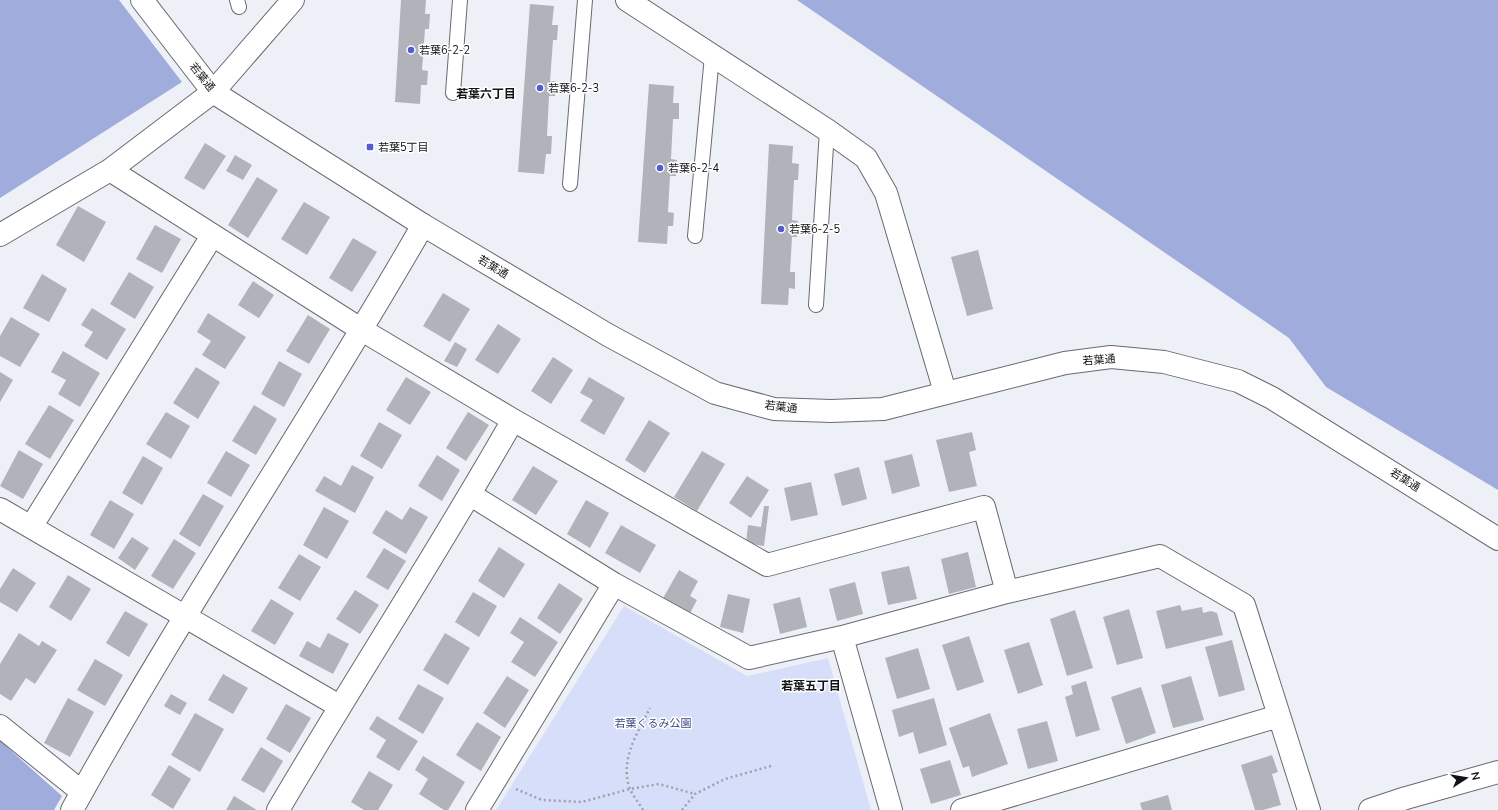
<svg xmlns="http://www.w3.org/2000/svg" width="1498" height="810" viewBox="0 0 1498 810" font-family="'Nunito Sans','Noto Sans JP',sans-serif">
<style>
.green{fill:#d7def9}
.forest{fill:#a0acdc}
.building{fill:#b1b3ba}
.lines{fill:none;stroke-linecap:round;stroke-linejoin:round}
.service-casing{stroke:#696a71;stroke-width:16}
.minor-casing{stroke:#696a71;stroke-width:24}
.tertiary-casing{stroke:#696a71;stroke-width:24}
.secondary-casing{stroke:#696a71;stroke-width:24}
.path{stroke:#a0a1a7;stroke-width:2.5;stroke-dasharray:2 3;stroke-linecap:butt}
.service{stroke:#fff;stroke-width:14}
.minor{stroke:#fff;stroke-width:22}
.tertiary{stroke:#fff;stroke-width:22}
.secondary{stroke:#fff;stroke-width:22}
.poi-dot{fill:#515dd3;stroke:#fff;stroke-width:1.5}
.labels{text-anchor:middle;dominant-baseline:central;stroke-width:3;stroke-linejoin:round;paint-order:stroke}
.poi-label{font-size:11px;fill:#121315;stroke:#fff;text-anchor:start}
.street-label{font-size:11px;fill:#121315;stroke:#fff}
.park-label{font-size:11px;fill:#3e4985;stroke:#fff}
.neighbourhood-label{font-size:12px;font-weight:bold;fill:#121315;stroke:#fff}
</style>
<rect width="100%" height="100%" fill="#eef0f8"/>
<path class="green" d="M624,606L747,676L828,658L871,810H496Z"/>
<path class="forest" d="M0,0H119L182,82L0,198Z
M797,0H1498V490L1326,387L1289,338Z
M0,741L62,796L54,810H0Z"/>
<path class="building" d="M401,0H426L425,14H430L429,29H425L422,70L428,71L427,85H421L420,104L395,102Z
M530,4L554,6L552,25H558L557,40H553L550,81H556L555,96H549L547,136H552L551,154H546L544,174L518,172Z
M649,84L674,86L673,103H679V119H673L671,159L677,160L676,176H670L668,212L674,213L673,226H668L667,244L638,242Z
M205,143L226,156L204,190L184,178Z
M769,144L793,146L792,163L799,164L798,180H794L792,220L798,221L797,237H792L790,272H795V289L789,288L788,305L761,304Z
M235,155L252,165L243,180L226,171Z
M257,177L278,190L248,238L228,225Z
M304,202L330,217L307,255L281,239Z
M78,206L106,222L84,262L56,245Z
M155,225L181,239L162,273L136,259Z
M353,238L377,252L352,292L329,278Z
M978,250L993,309L967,316L951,257Z
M129,272L154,287L135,319L110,304Z
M42,274L67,289L49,322L23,308Z
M253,281L274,295L259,318L238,305Z
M443,293L470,309L450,342L423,326Z
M92,308L126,329L107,360L84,346L93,332L81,325Z
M208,313L246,337L225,369L202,355L211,341L197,332Z
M308,315L330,329L309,364L286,351Z
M11,317L40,334L20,367L0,356V336Z
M498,324L521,339L498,374L475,360Z
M455,342L467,349L457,367L444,361Z
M63,351L100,373L80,407L58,394L66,380L51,372Z
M553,357L573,370L551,404L531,391Z
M279,361L302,374L284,407L261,394Z
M196,367L220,382L198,419L173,403Z
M0,372L13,380L0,402Z
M406,377L431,392L410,425L386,410Z
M589,377L625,398L604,435L580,421L593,400L580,393Z
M49,405L74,420L50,459L25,444Z
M254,405L277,419L256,455L232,441Z
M166,412L190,426L171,459L146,444Z
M468,412L489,425L466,461L446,448Z
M649,420L670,433L645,473L625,460Z
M379,422L402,435L382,469L360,456Z
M972,432L976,450L969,452L977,486L949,492L936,440Z
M19,450L43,464L23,499L0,486Z
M226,451L250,465L231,497L207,483Z
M702,451L725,464L697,511L674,497Z
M912,454L920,486L892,494L884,461Z
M437,455L460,470L442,501L418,486Z
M143,456L163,468L142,505L122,493Z
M352,465L374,477L355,513L315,491L324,476L341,486Z
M533,466L558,481L536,515L512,500Z
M859,467L867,499L842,506L834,474Z
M747,476L769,490L751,518L729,503Z
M811,482L818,515L791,521L784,488Z
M203,494L224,506L200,547L179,534Z
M110,500L134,514L114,549L90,535Z
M586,500L609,513L590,548L567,534Z
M764,506H769L764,546L746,543L748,525L761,527Z
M324,507L349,521L327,559L303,545Z
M410,507L428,517L406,554L372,533L386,510L402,520Z
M621,525L656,545L640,573L605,553Z
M132,537L149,548L135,570L118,558Z
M174,539L196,553L173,589L151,576Z
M499,547L525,564L504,598L478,581Z
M384,548L406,561L388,590L366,577Z
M968,552L976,587L949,594L941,559Z
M299,554L321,567L300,601L278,588Z
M909,566L917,599L888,605L881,572Z
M13,568L36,583L17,612L0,602V589Z
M679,570L698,581L690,596L697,600L689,615L662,600Z
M68,575L91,589L71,621L49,607Z
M855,582L863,614L837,621L829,589Z
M559,583L583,599L560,634L537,618Z
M355,590L379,605L360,634L336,619Z
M473,592L497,606L479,637L455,622Z
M728,594L750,599L743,633L720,627Z
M800,597L807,627L780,634L773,604Z
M271,599L294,613L275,645L251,631Z
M1180,605L1182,611L1202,607L1203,613L1211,611L1217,613L1223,635L1166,649L1156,611Z
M1129,609L1143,658L1117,665L1103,617Z
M1075,610L1093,668L1067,676L1050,619Z
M125,611L148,624L129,657L106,643Z
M520,617L558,642L535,677L511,662L524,642L510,633Z
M19,633L39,646L42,641L57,650L35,684L26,678L11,701L0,694V664Z
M328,633L349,644L333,674L299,656L307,641L320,648Z
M445,633L470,648L448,685L423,670Z
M969,636L984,682L957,691L942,645Z
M1232,640L1245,690L1219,697L1205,647Z
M1029,642L1043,685L1018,694L1004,650Z
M918,648L930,689L897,699L885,658Z
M95,659L123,675L105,706L77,690Z
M223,674L248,688L233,714L208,700Z
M507,676L529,690L505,728L483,713Z
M1191,676L1204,720L1173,728L1161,685Z
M1086,681L1100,730L1076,737L1065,697L1073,694L1071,686Z
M418,684L444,698L423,734L398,719Z
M1141,687L1156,733L1126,744L1111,697Z
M171,694L187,703L180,715L164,706Z
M68,698L94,712L70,757L44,743Z
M934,698L947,745L919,754L913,732L899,737L892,710Z
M286,704L311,718L290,753L266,739Z
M195,713L224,729L200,772L171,755Z
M990,713L1008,764L972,777L969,766L963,768L949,728Z
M377,716L418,741L399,771L376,757L386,740L369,729Z
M1047,721L1058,761L1028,769L1017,729Z
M477,722L501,737L481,771L456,755Z
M261,747L283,761L264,793L241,780Z
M1272,755L1278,772L1272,774L1281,805L1263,810H1255L1241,765Z
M423,756L465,782L448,810H444L419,794L428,779L415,770Z
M950,760L961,795L931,804L920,769Z
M169,765L191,779L173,809L151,795Z
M369,771L393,785L378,810H364L351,802Z
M1168,795L1172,810H1142L1140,803Z
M234,796L257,810H226Z"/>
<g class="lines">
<defs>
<path id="service" d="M237,0L239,7
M453,93L460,0
M570,184L585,0
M695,236L712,56
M816,305L827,130"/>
<path id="minor" d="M627,0L827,130L866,158L886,193L945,392
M110,170L362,330L513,420L767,565L984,507L1007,592
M0,235L110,170L213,92L293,0
M471,495L614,584L749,658L842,637L1007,592L1160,556L1244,605L1309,810
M0,509L339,706
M31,527L212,236
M842,637L891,810
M0,726L82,792
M72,810C182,611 310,422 423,225
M278,810C355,679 438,552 513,420
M477,810L614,584
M962,810L1279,716"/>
<path id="tertiary" d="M142,0L213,92L423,225L608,335L715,393L774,409L831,411L883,409L1065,363L1111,357L1164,362L1238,381L1272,398L1498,539"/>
<path id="secondary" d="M1370,810L1406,798L1498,772"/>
</defs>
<use href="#service" class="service-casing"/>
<use href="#minor" class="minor-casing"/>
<use href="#tertiary" class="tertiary-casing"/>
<use href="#secondary" class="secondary-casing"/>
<path class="path" d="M516,789L542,800L582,802L630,789L659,784L695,794
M643,810C639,803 633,796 630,789C619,760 638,732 650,708
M682,810L695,794L725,779L771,766"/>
<use href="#service" class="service"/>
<use href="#minor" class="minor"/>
<use href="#tertiary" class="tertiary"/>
<use href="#secondary" class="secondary"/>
</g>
<g class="poi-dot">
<circle cx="411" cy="50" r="4"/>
<circle cx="540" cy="88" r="4"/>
<rect x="366" y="143" width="8" height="8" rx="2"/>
<circle cx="660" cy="168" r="4"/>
<circle cx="781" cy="229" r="4"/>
</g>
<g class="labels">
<g class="poi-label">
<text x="419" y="50">若葉6-2-2</text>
<text x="548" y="88">若葉6-2-3</text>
<text x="378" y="147">若葉5丁目</text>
<text x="668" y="168">若葉6-2-4</text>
<text x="789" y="229">若葉6-2-5</text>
</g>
<g class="street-label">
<text transform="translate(202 77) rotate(51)">若葉通</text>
<text transform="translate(493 267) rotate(31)">若葉通</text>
<text transform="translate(1099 360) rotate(-4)">若葉通</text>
<text transform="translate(781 407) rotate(7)">若葉通</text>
<text transform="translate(1405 480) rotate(32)">若葉通</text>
</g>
<g class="park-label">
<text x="653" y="723">若葉くるみ公園</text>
</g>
<g class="neighbourhood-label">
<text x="486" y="94">若葉六丁目</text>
<text x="811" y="686">若葉五丁目</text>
</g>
</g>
<g transform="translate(1466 778) rotate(78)" stroke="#ffffff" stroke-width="3" paint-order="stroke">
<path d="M0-3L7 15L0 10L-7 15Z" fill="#121315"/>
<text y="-6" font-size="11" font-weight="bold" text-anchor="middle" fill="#121315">N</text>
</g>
</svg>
